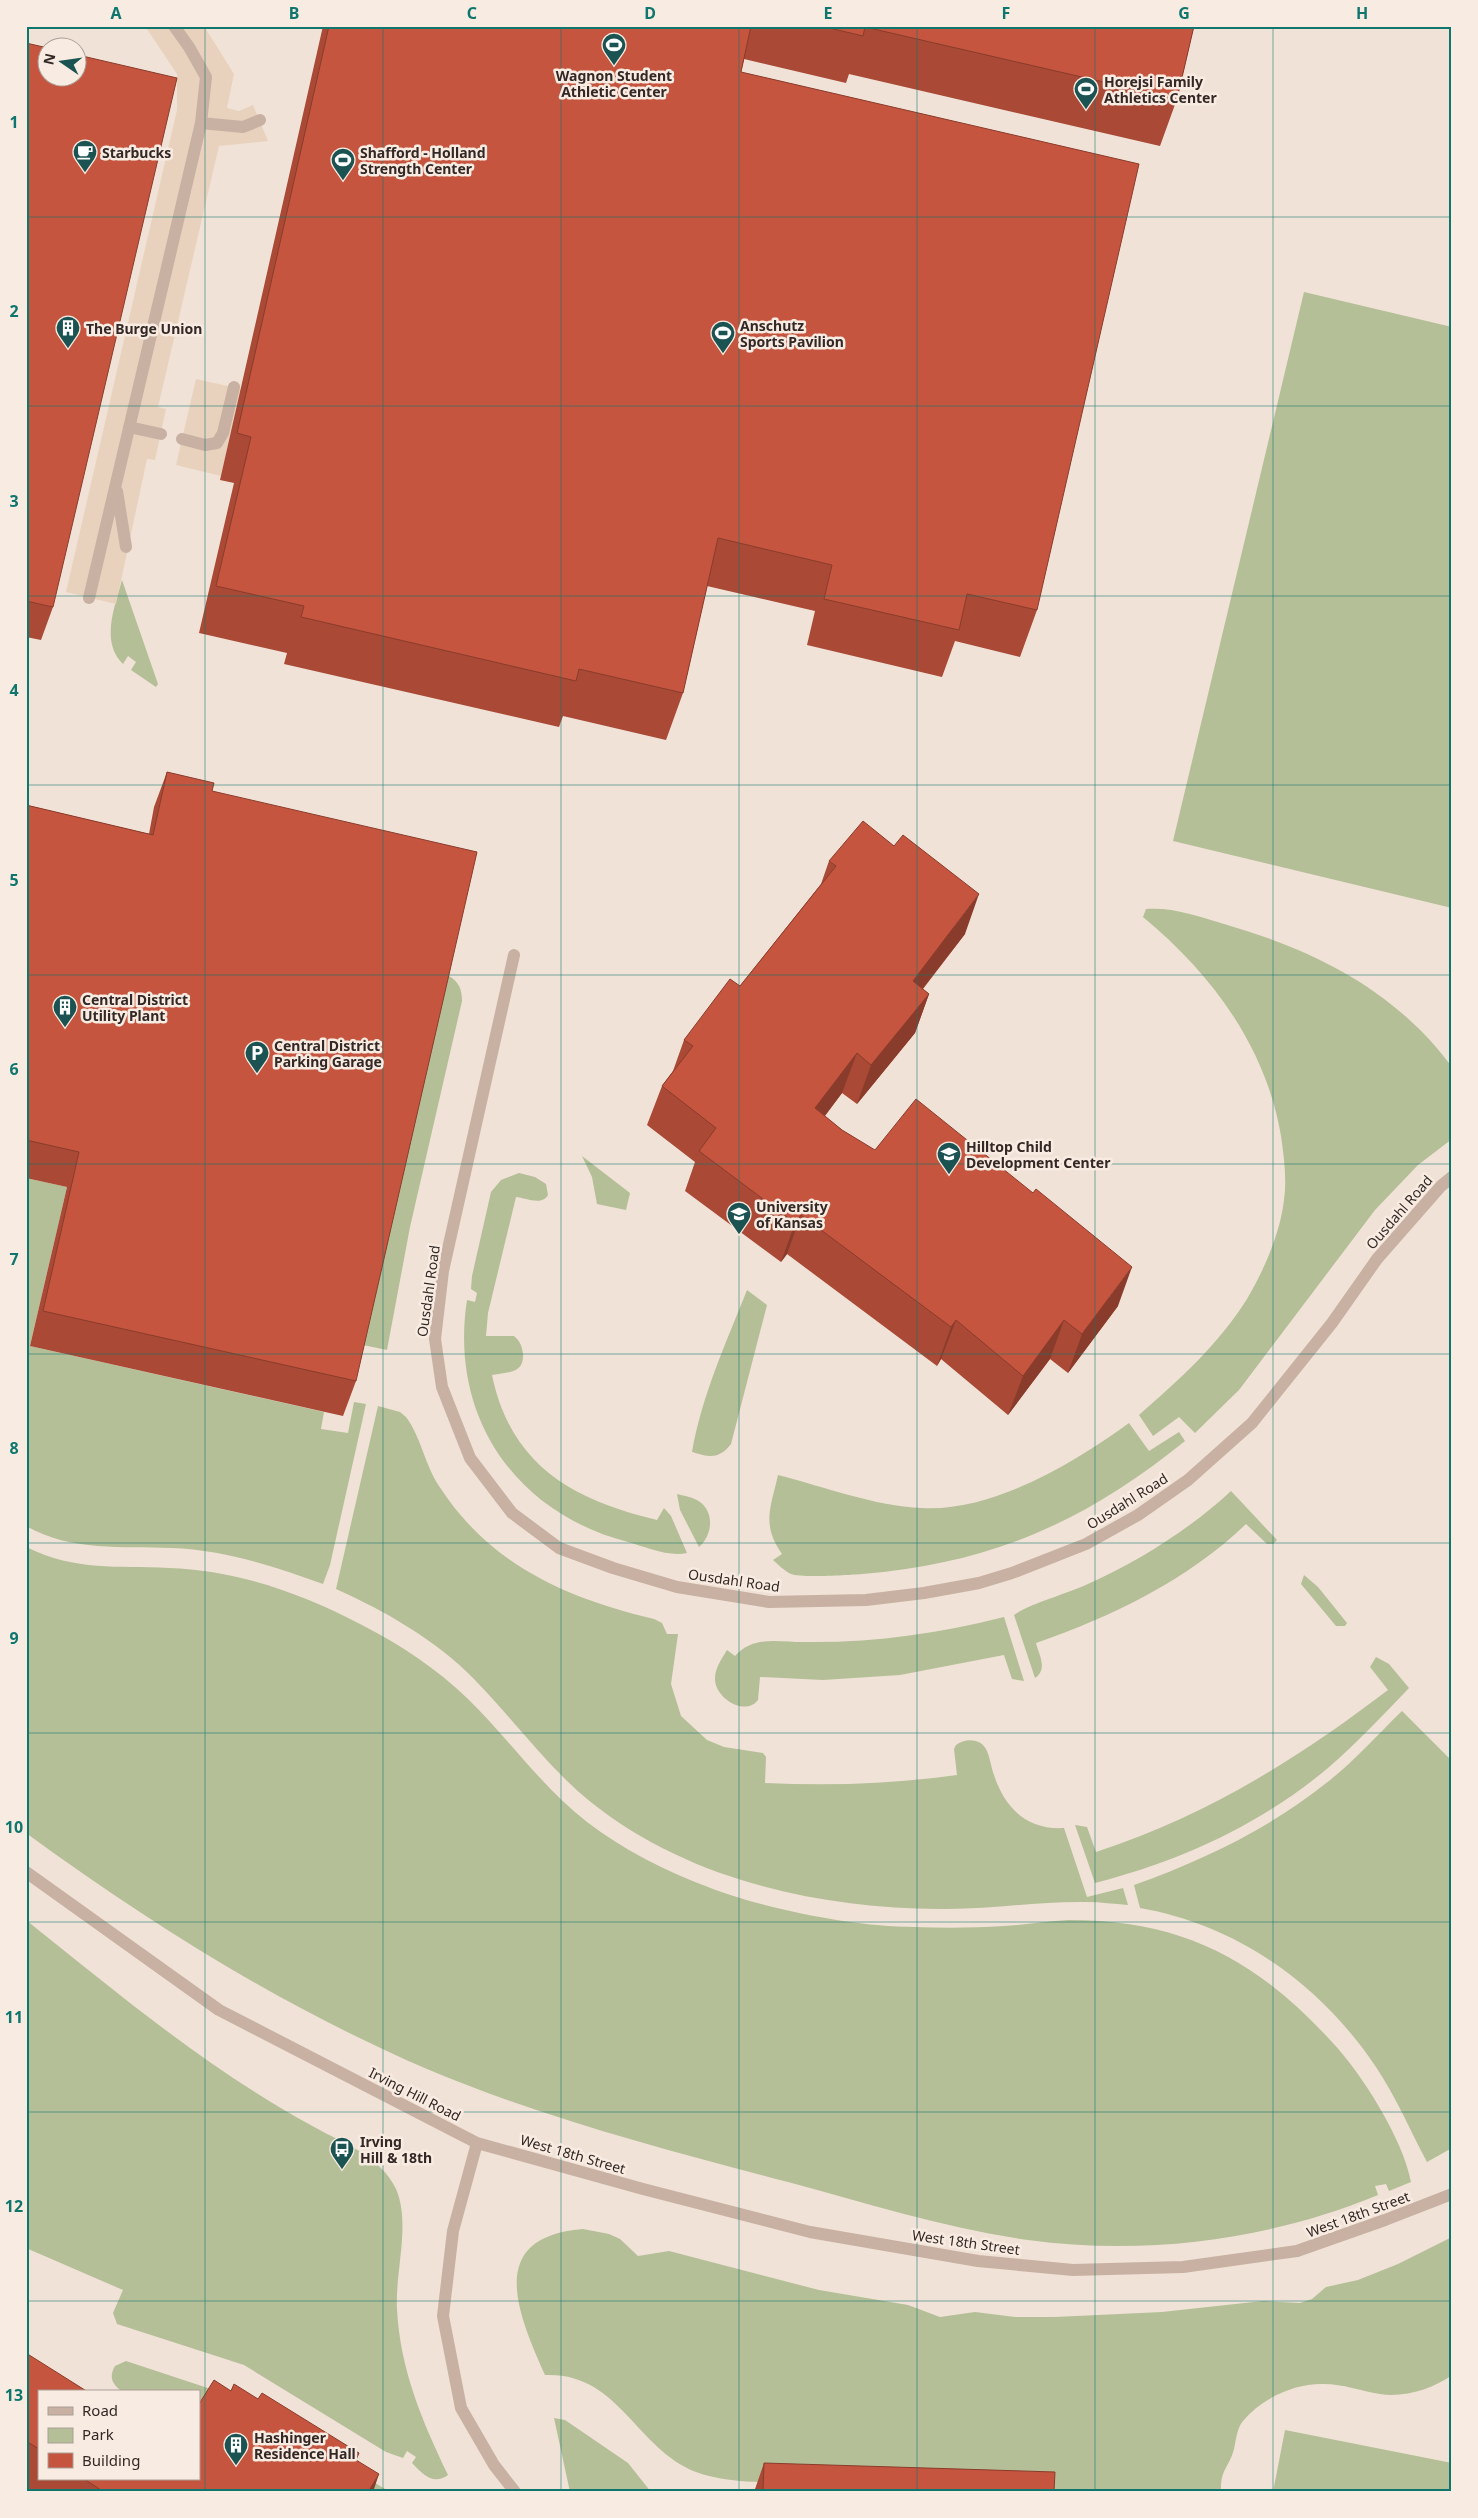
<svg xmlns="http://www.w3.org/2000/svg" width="1478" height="2518" viewBox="0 0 1478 2518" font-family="'Noto Sans',sans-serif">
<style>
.green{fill:#b4bf97}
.plaza{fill:#e8d2bd}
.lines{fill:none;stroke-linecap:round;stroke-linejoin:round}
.pedestrian{stroke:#c8b1a3;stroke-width:12}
.minor{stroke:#c8b1a3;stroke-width:12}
.wall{fill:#a94936}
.shaded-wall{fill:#8a3c2c}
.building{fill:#c5553f;stroke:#8a3c2c}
.grid{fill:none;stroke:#0f766e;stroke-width:1;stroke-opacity:0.55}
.labels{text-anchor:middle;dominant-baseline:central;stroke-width:5;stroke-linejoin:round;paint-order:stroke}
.poi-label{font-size:14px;font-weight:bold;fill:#332825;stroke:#f8ece2;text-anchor:start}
.street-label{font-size:14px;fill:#332825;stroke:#f8ece2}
.neatline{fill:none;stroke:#0f766e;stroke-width:2}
.grid-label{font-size:16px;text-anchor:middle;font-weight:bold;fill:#0f766e}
</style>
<rect width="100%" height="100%" fill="#f0e2d6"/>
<path class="green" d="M1304,292L1452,327V908L1173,841Z
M122,580L158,684L156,687L131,670L136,662L128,656L123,664C100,642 115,606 122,580Z
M1146,909C1173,907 1197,916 1224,924C1314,950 1394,989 1452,1067V1139L1418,1165L1375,1210L1239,1390L1195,1433L1179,1417L1153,1436L1139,1415C1178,1381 1219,1344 1247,1299C1264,1270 1280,1234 1284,1200C1287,1179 1284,1157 1281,1136C1266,1047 1212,974 1143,917Z
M447,961L452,962L449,976C459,982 462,989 462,1001L410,1227L387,1350L358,1344Z
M582,1156L630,1193L626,1210L597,1204L592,1177Z
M519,1173L535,1177L546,1184L548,1195C542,1206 526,1198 516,1197L488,1313L486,1336H514C520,1341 522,1346 523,1354C524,1374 508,1372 492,1375C511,1466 573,1500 657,1520L664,1508L671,1516L687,1553C668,1557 646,1547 628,1542C515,1513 449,1416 467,1300L475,1302L477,1293L471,1289L472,1276L491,1192L501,1180Z
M26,1178L67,1187L30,1346L324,1412L321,1429L348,1433L354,1402L366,1404L330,1565L323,1584C274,1566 224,1550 172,1548C122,1546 72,1552 26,1526Z
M747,1290L767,1305L731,1444C719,1460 708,1457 692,1452C702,1395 726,1343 747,1290Z
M378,1406L400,1412L406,1417C421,1437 425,1465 439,1486C490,1565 566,1598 654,1619L662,1623L667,1634H678L671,1684L681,1716L707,1740L724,1747L763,1753L766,1757L765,1783C830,1786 893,1784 957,1775L954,1749L956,1745C965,1738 980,1738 986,1749C990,1757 991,1767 994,1775C1005,1809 1028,1830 1064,1828L1087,1897L1123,1888L1128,1905C1114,1904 1101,1902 1087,1902C1038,1901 989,1910 939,1909C818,1908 689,1880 592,1803C548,1768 514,1720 474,1679C436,1640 385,1611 336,1589Z
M1129,1423L1149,1451L1179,1432L1185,1441C1085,1522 992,1563 862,1574C849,1575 801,1578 791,1574C784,1571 778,1564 773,1560L782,1554C761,1524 771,1507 778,1475C825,1487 874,1506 922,1508C993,1512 1074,1463 1129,1423Z
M1231,1491L1277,1540L1273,1544H1267L1246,1524C1188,1580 1111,1617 1036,1643C1039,1655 1048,1669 1035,1678L1014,1615C1031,1603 1067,1594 1088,1584C1139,1561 1190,1529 1231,1491Z
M677,1494C685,1496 693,1497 700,1502C715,1513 712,1536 699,1547L680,1510Z
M26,1547C78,1572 115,1565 169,1568C237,1570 303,1594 362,1625C401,1645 437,1669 468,1699C509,1739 542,1787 587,1822C624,1850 665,1871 708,1887C764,1909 855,1927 914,1927C944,1928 974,1928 1004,1926C1025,1925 1047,1921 1069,1920C1182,1920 1256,1959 1332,2042C1362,2074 1403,2139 1411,2182L1389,2191L1386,2184L1375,2186L1378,2195C1269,2240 1146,2256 1028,2240C947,2229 867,2203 788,2182C666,2150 543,2118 427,2069C283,2007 152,1925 26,1833Z
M1304,1575L1318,1587L1347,1623L1345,1626H1336L1301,1584Z
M1004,1617L1024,1681L1012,1679L1004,1655L900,1675L823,1680L760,1677L758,1700C745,1717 715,1698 715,1679C715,1668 721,1660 727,1650L735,1656C753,1635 779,1642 803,1642C872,1643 937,1634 1004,1617Z
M1376,1657L1389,1664L1409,1688C1383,1715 1357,1743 1328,1768C1260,1825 1180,1861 1095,1883L1075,1825L1087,1827L1096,1852C1206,1816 1296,1760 1388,1690L1370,1667Z
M1402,1711L1452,1761V2148L1427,2162C1410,2130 1396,2097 1376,2067C1321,1985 1238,1925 1140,1908L1134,1885C1203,1860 1267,1830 1325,1784C1353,1763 1377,1735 1402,1711Z
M26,1920C121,1996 209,2070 316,2128C345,2144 381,2157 396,2189C411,2224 395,2271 397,2309C400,2369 422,2421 448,2475C433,2486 423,2474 412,2463L416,2457L407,2451L403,2458L386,2452L244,2365L117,2324L113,2313L123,2290L26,2248Z
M583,2229L609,2234L620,2239L638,2256L669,2251L819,2290L908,2305L940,2317L975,2312L1015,2317H1055L1162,2312L1263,2301L1300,2303L1312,2299L1326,2287L1358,2280L1398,2264L1452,2237V2375C1433,2389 1403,2398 1380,2394C1361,2391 1343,2384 1324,2384C1295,2383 1262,2398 1243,2421C1237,2428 1236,2440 1234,2449C1229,2468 1220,2469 1221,2492H927V2484C885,2484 843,2483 802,2482C767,2482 729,2484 696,2472C635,2448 619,2372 545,2375C518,2314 484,2237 583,2229Z
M126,2361L238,2398L385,2489L384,2492H315L199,2436V2392H123C113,2385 108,2378 115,2366Z
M554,2418L565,2420L628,2463L651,2492H570Z
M1285,2430L1452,2463V2492H1273Z"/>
<path class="plaza" d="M152,26H204L234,74L227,108L239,111L253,105L268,141L219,146L158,407L166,409L155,460L147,459L116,604L66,592L177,110V74L147,29Z
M196,379L241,389L221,476L176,465Z"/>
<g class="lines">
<path class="pedestrian" d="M201,123L243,127L260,120
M129,427L161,434
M182,439L205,445L217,443L223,433L234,387
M117,491L126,547
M89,598L201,123L206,77L189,47L174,26"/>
<path class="minor" d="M514,955L443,1271L435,1339L442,1387L470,1458L512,1513L559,1548L613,1568L677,1587L769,1602L866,1600L924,1593L979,1583L1012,1573L1086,1544L1138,1515L1188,1480L1252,1423L1332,1323L1377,1259L1441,1186L1452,1177
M26,1872L219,2010L477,2143L643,2189L810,2232L978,2261L1073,2270L1183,2267L1297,2251L1385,2220L1452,2194
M477,2143L453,2231L443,2316L461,2408L494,2465L515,2492"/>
</g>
<path class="wall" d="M323,26H1194L1177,99L1160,146L849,74L846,83L744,59L741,72L1037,610L1020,657L955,641L942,677L807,645L815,611L707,586L683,693L666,740L563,716L559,727L284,664L287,653L199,633L234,483L220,480Z
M26,43L53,607L41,640L26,637Z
M167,772L212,791L356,1381L343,1416L30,1346L67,1187L26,1178V805L149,834L154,807Z
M829,861L965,934L923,989L929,994L915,1033L857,1104L842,1093L825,1116L842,1130L1118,1306L1068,1373L1050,1359L1008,1415L941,1359L937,1366L787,1254L781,1262L685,1191L695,1162L647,1125L662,1086L673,1071L684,1040L740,986L821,884Z
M26,2353L39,2392V2479H199L231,2391L258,2399L359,2453L356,2460L373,2492H26Z
M764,2463L1054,2492H754Z"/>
<path class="shaded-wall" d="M979,894L965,934L898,1020L913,981Z
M929,994L915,1033L857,1104L871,1065Z
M857,1053L842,1093L801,1147L815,1108Z
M801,1215L787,1254L781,1262L795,1223Z
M1132,1267L1118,1306L1068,1373L1082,1334Z
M956,1320L941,1359L937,1366L951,1327Z
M1064,1320L1050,1359L1008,1415L1023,1376Z
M379,2474L373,2492H368Z"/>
<path class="building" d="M329,26H751L741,72L1139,164L1037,610L967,594L959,630L824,599L832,565L718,538L683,693L579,669L576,681L301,617L304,606L216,586L251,437L237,433Z
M821,26H1194L1177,99L865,27L863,36Z
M26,43L48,48V78H78V55L177,78L53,607L26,601Z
M167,772L214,783L212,791L477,852L356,1381L43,1311L79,1152L26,1140V805L153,835Z
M863,821L894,846L903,835L979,894L913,981L929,994L871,1065L857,1053L815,1108L842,1130L875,1150L916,1099L1033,1193L1036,1189L1132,1267L1082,1334L1064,1320L1023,1376L956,1320L951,1327L801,1215L795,1223L699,1151L716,1128L662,1086L693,1046L684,1040L730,979L740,986L836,866L829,861Z
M26,2353L88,2392H39V2449L26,2441Z
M214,2380L231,2391L234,2384L258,2399L262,2393L359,2453L356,2460L379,2474L368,2492H104L84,2479H199V2404Z
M764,2463L1055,2472L1054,2492H763Z"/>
<path class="grid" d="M205,26V2492M383,26V2492M561,26V2492M739,26V2492M917,26V2492M1095,26V2492M1273,26V2492M26,217H1452M26,406H1452M26,596H1452M26,785H1452M26,975H1452M26,1164H1452M26,1354H1452M26,1543H1452M26,1733H1452M26,1922H1452M26,2112H1452M26,2301H1452"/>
<defs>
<symbol id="stadium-pin" viewBox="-11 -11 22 30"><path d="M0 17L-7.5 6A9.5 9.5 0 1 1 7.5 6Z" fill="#1b5353" stroke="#f8ece2"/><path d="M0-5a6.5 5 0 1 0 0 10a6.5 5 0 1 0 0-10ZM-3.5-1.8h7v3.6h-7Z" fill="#fff"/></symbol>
<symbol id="cafe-pin" viewBox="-11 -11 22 30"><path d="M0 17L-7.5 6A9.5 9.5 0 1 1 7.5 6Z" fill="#1b5353" stroke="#f8ece2"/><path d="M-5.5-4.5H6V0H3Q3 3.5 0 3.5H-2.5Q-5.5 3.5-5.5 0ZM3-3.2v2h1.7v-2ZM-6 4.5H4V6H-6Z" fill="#fff"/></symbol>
<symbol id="building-pin" viewBox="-11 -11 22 30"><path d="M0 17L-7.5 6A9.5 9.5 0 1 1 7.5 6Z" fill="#1b5353" stroke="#f8ece2"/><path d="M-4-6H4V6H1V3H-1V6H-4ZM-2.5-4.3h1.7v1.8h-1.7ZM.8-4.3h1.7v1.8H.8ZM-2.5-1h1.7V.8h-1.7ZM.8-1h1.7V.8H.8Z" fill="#fff"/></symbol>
<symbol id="parking-pin" viewBox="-11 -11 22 30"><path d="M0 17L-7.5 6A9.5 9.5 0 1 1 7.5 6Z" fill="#1b5353" stroke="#f8ece2"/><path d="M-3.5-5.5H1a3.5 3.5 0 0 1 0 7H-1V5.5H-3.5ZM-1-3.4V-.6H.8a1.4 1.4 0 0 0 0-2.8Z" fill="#fff"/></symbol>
<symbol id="school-pin" viewBox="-11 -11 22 30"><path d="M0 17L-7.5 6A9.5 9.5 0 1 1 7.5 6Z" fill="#1b5353" stroke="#f8ece2"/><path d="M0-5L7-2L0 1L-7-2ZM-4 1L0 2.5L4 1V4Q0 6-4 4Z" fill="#fff"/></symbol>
<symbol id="university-pin" viewBox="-11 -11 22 30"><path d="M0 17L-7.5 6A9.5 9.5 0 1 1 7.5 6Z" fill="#1b5353" stroke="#f8ece2"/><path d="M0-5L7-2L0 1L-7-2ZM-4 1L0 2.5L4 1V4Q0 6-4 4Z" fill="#fff"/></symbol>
<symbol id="bus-pin" viewBox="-11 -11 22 30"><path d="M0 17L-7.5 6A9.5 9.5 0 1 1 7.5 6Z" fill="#1b5353" stroke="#f8ece2"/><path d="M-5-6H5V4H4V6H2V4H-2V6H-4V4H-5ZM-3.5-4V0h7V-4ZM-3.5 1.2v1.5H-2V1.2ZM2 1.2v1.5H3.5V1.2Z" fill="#fff"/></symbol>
</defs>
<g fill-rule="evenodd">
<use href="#stadium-pin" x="600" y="31" width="28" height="38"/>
<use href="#stadium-pin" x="1072" y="75" width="28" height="38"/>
<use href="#cafe-pin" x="71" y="138" width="28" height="38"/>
<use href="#stadium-pin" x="329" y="146" width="28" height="38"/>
<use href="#building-pin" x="54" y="314" width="28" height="38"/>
<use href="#stadium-pin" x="709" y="319" width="28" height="38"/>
<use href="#building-pin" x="51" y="993" width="28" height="38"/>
<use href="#parking-pin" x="243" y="1039" width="28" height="38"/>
<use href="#school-pin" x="935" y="1140" width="28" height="38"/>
<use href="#university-pin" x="725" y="1200" width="28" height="38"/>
<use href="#bus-pin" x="328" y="2135" width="28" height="38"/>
<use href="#building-pin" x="222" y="2431" width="28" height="38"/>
</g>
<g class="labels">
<g class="poi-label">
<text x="614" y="75" text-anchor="middle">Wagnon Student<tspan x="614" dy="16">Athletic Center</tspan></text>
<text x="1104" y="81">Horejsi Family<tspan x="1104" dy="16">Athletics Center</tspan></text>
<text x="102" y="152">Starbucks</text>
<text x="360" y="152">Shafford - Holland<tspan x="360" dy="16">Strength Center</tspan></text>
<text x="740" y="325">Anschutz<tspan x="740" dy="16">Sports Pavilion</tspan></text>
<text x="86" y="328">The Burge Union</text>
<text x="82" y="999">Central District<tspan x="82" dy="16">Utility Plant</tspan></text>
<text x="274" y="1045">Central District<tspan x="274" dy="16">Parking Garage</tspan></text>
<text x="966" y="1146">Hilltop Child<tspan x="966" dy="16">Development Center</tspan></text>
<text x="756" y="1206">University<tspan x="756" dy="16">of Kansas</tspan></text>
<text x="360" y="2141">Irving<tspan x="360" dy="16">Hill &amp; 18th</tspan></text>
<text x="254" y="2437">Hashinger<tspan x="254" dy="16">Residence Hall</tspan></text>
</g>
<g class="street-label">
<text transform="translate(1399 1212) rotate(-49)">Ousdahl Road</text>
<text transform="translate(428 1291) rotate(-82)">Ousdahl Road</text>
<text transform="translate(1127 1501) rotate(-32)">Ousdahl Road</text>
<text transform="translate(734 1580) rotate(8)">Ousdahl Road</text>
<text transform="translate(415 2094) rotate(27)">Irving Hill Road</text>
<text transform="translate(573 2154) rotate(16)">West 18th Street</text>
<text transform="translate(1358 2214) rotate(-20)">West 18th Street</text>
<text transform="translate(966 2242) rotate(8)">West 18th Street</text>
</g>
</g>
<rect width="1478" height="2518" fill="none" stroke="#f8ece2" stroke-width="55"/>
<rect x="38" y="2390" width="162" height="90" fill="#f8ece2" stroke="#a99e96"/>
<rect x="48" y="2407" width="25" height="8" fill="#c8b1a3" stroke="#a99e96"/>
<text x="82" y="2416" font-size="15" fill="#332825">Road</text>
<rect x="48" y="2428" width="25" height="15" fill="#b4bf97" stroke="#a99e96"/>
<text x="82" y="2440" font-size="15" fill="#332825">Park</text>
<rect x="48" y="2453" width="25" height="15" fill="#c5553f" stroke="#a99e96"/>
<text x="82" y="2466" font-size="15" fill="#332825">Building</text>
<g transform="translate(62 62) rotate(283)"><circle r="24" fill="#f8ece2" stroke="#a99e96"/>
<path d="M0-4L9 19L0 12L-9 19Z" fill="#1b5353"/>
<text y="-8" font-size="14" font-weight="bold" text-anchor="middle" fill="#332825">N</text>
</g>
<rect x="28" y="28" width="1422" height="2462" class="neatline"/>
<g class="grid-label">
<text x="116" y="19">A</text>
<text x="294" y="19">B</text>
<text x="472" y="19">C</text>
<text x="650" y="19">D</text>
<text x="828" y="19">E</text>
<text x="1006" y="19">F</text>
<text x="1184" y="19">G</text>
<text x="1362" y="19">H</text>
<text x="14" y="128">1</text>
<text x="14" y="317">2</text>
<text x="14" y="507">3</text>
<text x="14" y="696">4</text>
<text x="14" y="886">5</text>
<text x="14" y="1075">6</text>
<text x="14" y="1265">7</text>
<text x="14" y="1454">8</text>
<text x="14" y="1644">9</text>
<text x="14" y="1833">10</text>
<text x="14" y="2023">11</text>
<text x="14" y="2212">12</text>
<text x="14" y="2401">13</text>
</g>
</svg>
